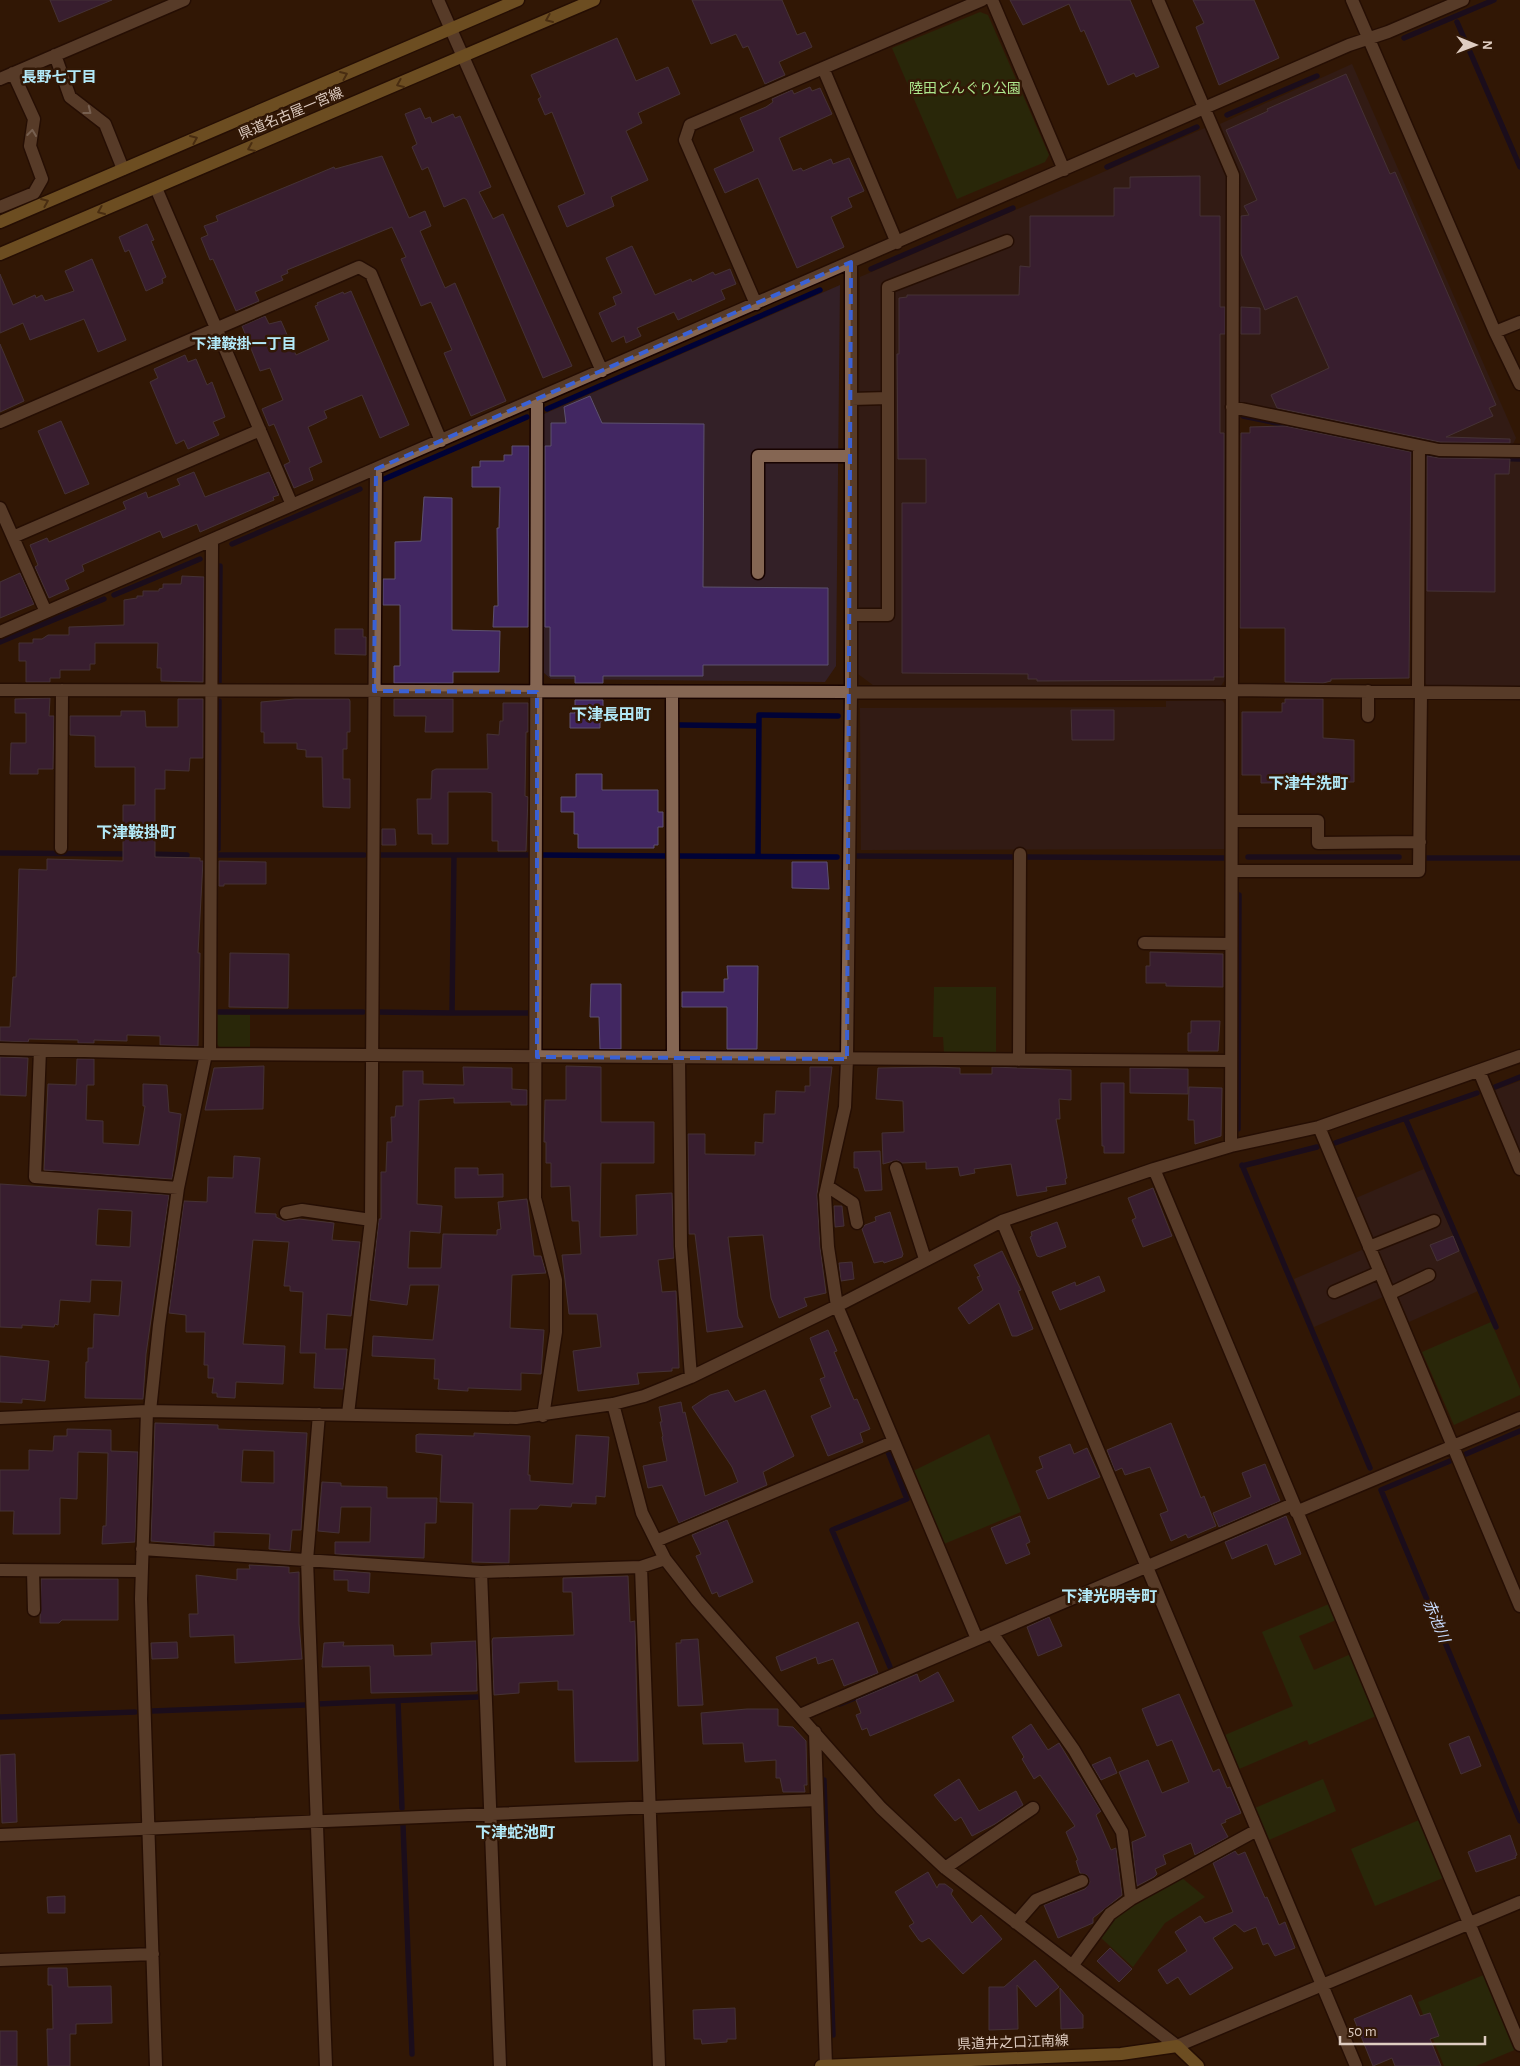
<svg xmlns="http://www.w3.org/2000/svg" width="1520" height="2066" viewBox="0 0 1520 2066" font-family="'Alegreya Sans','Noto Sans JP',sans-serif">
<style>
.industrial{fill:#332027}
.green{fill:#203a0f}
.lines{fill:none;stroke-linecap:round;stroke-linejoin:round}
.stream{stroke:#000236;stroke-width:5.5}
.building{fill:#422762;stroke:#5d516f;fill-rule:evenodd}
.minor-casing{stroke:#180300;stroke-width:15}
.major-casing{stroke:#180300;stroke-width:15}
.minor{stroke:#856653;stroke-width:12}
.major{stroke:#b48f44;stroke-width:12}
.oneway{stroke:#66481f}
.oneway2{stroke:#cdb8ac}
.marked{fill:none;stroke:#3a61d5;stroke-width:4;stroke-dasharray:10 6;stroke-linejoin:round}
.labels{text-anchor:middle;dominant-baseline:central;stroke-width:5;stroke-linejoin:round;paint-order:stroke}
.park-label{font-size:14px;fill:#ade78d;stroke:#321806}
.street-label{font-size:14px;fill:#dfcdc2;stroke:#321806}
.neighbourhood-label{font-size:15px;font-weight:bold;fill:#b2e9f8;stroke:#321806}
.water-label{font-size:15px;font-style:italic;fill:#c8dcff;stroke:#321806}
.quarter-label{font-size:16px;font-weight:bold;fill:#b2e9f8;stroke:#321806}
</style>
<rect width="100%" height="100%" fill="#321806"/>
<path class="industrial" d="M1352,64L1516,438L1512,446L1437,444L1239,403L1240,173L1220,124Z
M1205,128L1226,176V678L1221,686L873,685L858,674L860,277Z
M840,285L836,666L825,682L551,679L544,673V414Z
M1426,457L1520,460V689L1430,688L1425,683Z
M1222,700L1228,708V849L861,850L860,708L1166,707V701Z
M1520,1081V1151L1495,1090Z
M1424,1169L1478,1291L1409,1322L1356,1198Z
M1364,1249L1383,1297L1314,1327L1294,1279Z"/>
<path class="green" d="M980,12L988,15L1049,155L1045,162L957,199L892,48Z
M934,987H996V1053H944L943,1037H933Z
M217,1014L250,1015V1050H222L216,1043Z
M1491,1322L1520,1389V1395L1454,1425L1422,1352Z
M989,1434L1021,1512L944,1544L913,1471Z
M1329,1604L1336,1620L1299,1636L1314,1670L1351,1654L1376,1716L1309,1745L1307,1740L1239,1769L1225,1735L1293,1706L1262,1632Z
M1323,1779L1336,1811L1269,1840L1255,1808Z
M1419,1820L1443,1878L1375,1906L1351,1849Z
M1182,1878L1205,1897L1165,1923L1133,1967L1100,1937L1115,1916Z
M1486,1974L1517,2049L1476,2066H1444L1418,2002Z"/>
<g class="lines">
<path class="stream" d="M1457,22L1520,167
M1404,38L1494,0
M1227,115L1317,76
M1107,167L1197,127
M871,269L1013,208
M547,409L820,290
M1243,416L1412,451
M1427,454L1440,457L1520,459
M382,480L527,417
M232,544L360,489
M114,595L200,559
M0,642L104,599
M219,683L220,566
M680,725L759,726
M218,849L219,701
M0,853L130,854
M149,854L187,855
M218,855H364
M379,855H529
M454,855L452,1013H528
M542,855L666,856
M679,856L837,857
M758,856L759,715L838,716
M856,856L1012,857
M1026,857L1226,858
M1248,857H1399
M1426,858H1520
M219,1012H363
M377,1012L452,1013
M1495,1087L1520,1077
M1406,1120L1496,1327
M1238,1129L1239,895
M1335,1143L1477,1093
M1242,1165L1370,1468
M1242,1166L1317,1147
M888,1452L907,1499L832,1530L890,1667
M1466,1454L1520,1431
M1450,1461L1381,1490L1520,1821
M398,1701L402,1808
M318,1704L478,1697
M840,1704L896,1681
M152,1711L305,1705
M0,1717L135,1712
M824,1780L833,2035
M403,1825L412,2054"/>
</g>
<path class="building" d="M50,0H112L59,22Z
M692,0H782L797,35L805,32L812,47L779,62L785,75L765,84L748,46L743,48L736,34L711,44Z
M1010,0H1130L1159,67L1136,77L1134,73L1108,85L1084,30L1081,32L1069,4L1023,25Z
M1193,0H1254L1279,58L1219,85L1196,27L1204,23Z
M617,38L636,81L668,67L680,94L638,113L642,123L626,131L648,180L611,197L614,206L567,227L558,206L585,194L552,112L545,115L538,99L541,97L531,75Z
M1346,74L1390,174L1395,172L1496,405L1489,408L1493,416L1446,437L1510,439V443L1440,442L1277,408L1271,395L1329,368L1297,296L1265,310L1241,254V216L1249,215L1244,206L1257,200L1226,130L1268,111L1267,109Z
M810,87L812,91L820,88L832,114L779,138L793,171L801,168L803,171L831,159L833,164L849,158L864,191L848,198L852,207L831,217L844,247L797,268L758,178L725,193L714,169L754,151L740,118L766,107L773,102L772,99L792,90L794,94Z
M420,108L425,119L430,117L432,123L453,114L455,118L460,116L491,187L479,192L493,219L503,214L572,366L543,378L467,200L464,198L444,207L428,167L422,170L412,147L417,144L405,114Z
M382,156L409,218L425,211L431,226L420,231L445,288L455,283L506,401L471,416L444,353L452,350L431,302L421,306L401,259L406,257L392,227L287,270L288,273L281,276L283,280L255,292L259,301L236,311L213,259L210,260L201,238L208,235L204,226L218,221L216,216L334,167L335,169Z
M1200,176V216H1220V307H1225V334H1220V433H1224V677H1214V680L1037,681V679H1028V674L902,673V503H926V459H898L897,354H899V298L907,297V295H1019L1020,266L1030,267V216H1114V188H1130V177Z
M147,224L154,240L151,241L166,277L162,279L163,283L146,291L129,250L125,252L119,237Z
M632,246L655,295L691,279L692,282L713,272L715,275L730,269L736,284L721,290L725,299L678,320L674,312L637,328L641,336L626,343L624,336L612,342L599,313L616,305L613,297L622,293L606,258Z
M92,259L126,340L98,352L84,319L30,340L23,323L0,333V274L13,305L35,295L36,298L42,295L45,301L74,291L65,271Z
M351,291L409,425L380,438L362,395L324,411L327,418L308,427L322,462L309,468L313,480L294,488L284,465L290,462L274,424L269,426L262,409L283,400L270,368L260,371L242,326L265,316L269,324L281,321L296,355L329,340L315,306L318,305L317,303L343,292L344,294Z
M1241,307L1260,308V334H1241Z
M0,344L24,401L0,412Z
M185,355L188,362L196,359L207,385L212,382L225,417L213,422L219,435L188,449L184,440L176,444L150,382L158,378L154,369Z
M590,396L602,423L704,424L703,587L828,588V665H703V676H603V683H575V676H550V627H545V446H551V423H566L564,407Z
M61,421L89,484L65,494L38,431Z
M1285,426L1411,452L1409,678L1331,679V681L1323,683L1285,682V628H1240L1241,433H1250V427Z
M512,446H529L528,627H493L494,606H498L497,528H499L500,487H472V467H480V461H504V455H512Z
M1427,456L1439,458L1510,459L1509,474H1495V592L1427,591Z
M194,472L205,497L269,472L279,495L273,497L274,500L200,532L197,524L163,538L160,531L82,565L84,571L65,580L69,589L49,598L35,567L38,565L30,545L47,538L49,542L126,509L123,502L146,492L148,498L180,485L177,479Z
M424,497L452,498V630L500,631L499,672H453V683H394V666H400V605H383V579H395V542L421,541Z
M20,573L34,604L0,618V582Z
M182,576L204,577L203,682L161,681V668H157L158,643H95V664H90V670H60V678H50V682H26V661H19V643H33V639H42L48,635H69V627L124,625V600L137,598V596H143V591H159V589L163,588V584H181Z
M335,629H363V637H366V655L335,654Z
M50,698L49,716H54L53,769H38V774H10L11,743H26V713H15V699Z
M178,699H203V758H190L189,771L165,770V789H155V857L200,858V861H203L198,953H200L198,1046L160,1045V1036L127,1035V1041L94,1040V1043H78V1040L29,1039L28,1042L0,1041V1027H10L13,977H16L19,869L47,870V859L123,861V805H135V767H95V736L70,735V716H121V711H145L146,727H178Z
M295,699H349L350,701V732H347V749H343V779H350V808L323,807L322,757H306V750L297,749V743H264V732H261V702Z
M394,699H453V732H425L426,716H394Z
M1285,699H1323V738L1354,740V782L1261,783V775H1242V712H1282V703H1285Z
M575,700H603V721H600V728H570V713H575Z
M503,703H528V732H526L525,796L528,797L526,851H498V841H492V793L487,792H448V844H432V834H418L417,799H431L432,771L436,769H488L487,734L499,735L500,721H503Z
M1071,710H1114V740H1072Z
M576,774H602V790H658V812H663V827H658V845H654V848H578V834H574V812H561V797H576Z
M382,829H395L396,845H382Z
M219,861L266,862V884H224V886H219Z
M792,862H827L829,889L792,888Z
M1150,952L1223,954V987L1166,986V983H1146V966H1150Z
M230,953L289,954L288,1008L229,1007Z
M727,966H758L757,1049H727V1007H682V992H724V979H728Z
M591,984H621V1049H600L599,1017H590Z
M1191,1021H1220L1218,1051H1188V1033H1191Z
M0,1057L28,1058L26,1096L0,1095Z
M77,1059H94V1085H87L86,1120L103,1121V1143L139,1145L145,1106H143V1084L167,1085L169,1112L181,1114L172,1179L44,1170L48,1084L76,1085Z
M264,1066L263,1109L205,1110L214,1068Z
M566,1066L601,1067V1122H654V1163H601L600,1237L637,1235L636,1195L672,1193L674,1258L658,1260L662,1292L676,1291L679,1366V1368H672V1371L637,1373L639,1384L578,1391L573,1351L601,1347L597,1314H569L562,1255L581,1254L579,1221H572L570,1186L551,1187V1163H546V1142H544L545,1100H566Z
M463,1067L512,1068V1089L527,1090V1105H511V1102L454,1103V1098L419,1100L417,1204L442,1206L440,1233L410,1231L408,1268H441L443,1234L497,1235V1230L501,1229L498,1202L527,1199L534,1256H541L546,1273L512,1275L510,1328L544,1330L541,1374L521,1373V1390L468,1388V1391L438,1389L439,1379H434L435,1359L372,1356L373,1336L433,1340L439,1285H410L407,1305L370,1300L379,1219H381V1172H386L387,1142H392L391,1117H395L396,1106H403V1071H423V1084L464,1085Z
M810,1067H832L817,1195L820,1247L826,1293L804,1298L807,1306L779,1318L771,1298L763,1235L728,1237L738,1317L743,1327L707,1332L695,1234H689L688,1134H705V1154L755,1155V1142L763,1143L764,1114H775L776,1091L805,1092V1086H810Z
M935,1067L960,1068V1074H992V1067L1071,1070V1100L1059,1099L1060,1119H1056L1067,1178L1065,1179L1066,1184L1046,1187L1047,1191L1017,1196L1011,1164L974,1169L975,1173L960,1176L958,1167L926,1169V1162L902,1163L897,1160L883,1164L882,1133L904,1132L903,1101L876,1099L878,1068Z
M1130,1068L1188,1069V1094L1130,1093Z
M1101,1083H1124V1153H1104V1146H1102Z
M1189,1087L1222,1088L1221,1136L1195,1144L1194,1120H1188Z
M880,1151L882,1190L865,1191L858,1168H854V1152Z
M234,1156L260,1158L255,1213L276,1214V1217L284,1221L299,1219L334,1223L332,1240L360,1242L351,1316L327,1314L325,1349H347L343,1389L314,1388L316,1353H300L303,1292L290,1291V1286H284L289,1242L253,1240L243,1344L285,1346L283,1384L236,1382L235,1398L217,1397V1393H212L214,1378H208V1365H204L205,1332H186V1315L169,1313L184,1201L207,1202L208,1177L233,1178Z
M455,1168H478V1175L503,1174V1197L455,1198Z
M0,1184L169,1195L146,1354L143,1399L85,1398L86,1362H88V1348H93L94,1314L119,1316L122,1281L91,1280L90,1302L60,1300L58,1325L55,1324L54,1327L22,1325V1328L0,1327ZM98,1209L132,1211L130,1247L96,1245Z
M1153,1188L1172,1236L1143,1247L1132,1220L1136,1218L1128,1198Z
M834,1206H842L844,1226L835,1227Z
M890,1212L903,1254L902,1257L884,1263L883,1261L874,1263L862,1229L865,1225L876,1221L875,1217Z
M1057,1222L1066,1247L1040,1257L1037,1256L1030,1237L1032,1236L1031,1232Z
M1453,1236L1459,1251L1437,1261L1430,1245Z
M1002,1251L1021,1290L1018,1291L1033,1329L1017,1336H1012L999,1303L969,1324L958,1308L983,1290L977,1277L980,1276L974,1265Z
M852,1262L854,1279L841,1281L839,1263Z
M1099,1276L1105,1291L1060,1310L1052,1292L1075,1282L1076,1286Z
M828,1330L837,1351L834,1352L854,1400L857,1399L870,1429L860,1433L863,1442L828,1456L811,1416L831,1407L820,1379L825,1377L810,1338Z
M0,1356L49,1361L45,1401L22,1399V1403L0,1402Z
M728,1390L735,1402L765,1390L794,1456L763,1472L767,1485L679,1523L662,1485L648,1488L643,1466L667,1461L662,1437L663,1436L660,1422H662L659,1407L681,1402L683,1413L685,1412L705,1496L738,1482L732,1467L692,1407L710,1395Z
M155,1423L218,1425V1429L307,1433L301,1530H292L290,1551L269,1549L270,1534L214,1532V1546L151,1541ZM243,1450L274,1451V1483L241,1482Z
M1171,1423L1201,1498L1204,1496L1216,1526L1188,1538L1186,1534L1171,1541L1160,1514L1168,1511L1150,1467L1125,1475L1122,1468L1115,1471L1107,1450Z
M67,1429L111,1430V1451L138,1452L135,1542L102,1544L103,1526H106L108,1453L78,1452L77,1499L60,1498V1534H13L14,1511H0V1470H29V1450L53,1451L54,1436H67Z
M474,1433L530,1436L528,1475H530V1481L573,1484L576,1435L609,1437L605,1497L596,1496V1504L572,1503L571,1507L540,1505L537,1509H510L509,1563L472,1562L473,1503L440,1502L442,1455L416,1452V1435L419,1434L474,1436Z
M1070,1444L1074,1454L1087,1448L1100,1477L1048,1499L1036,1471L1043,1468L1039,1457Z
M1265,1464L1280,1501L1219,1527L1213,1513L1251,1497L1242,1473Z
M322,1482L341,1483V1486L387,1487V1498H437L436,1523H425L424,1558L335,1554V1542H370L371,1507H341L339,1533L318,1531Z
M1020,1516L1030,1542L1026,1544L1030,1554L1006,1564L991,1528Z
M1286,1516L1301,1554L1275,1565L1267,1544L1232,1559L1225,1542Z
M727,1520L753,1582L719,1597L717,1592L712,1594L696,1556L701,1554L692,1535Z
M249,1565L289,1567V1573L299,1572V1624L302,1659L235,1663L234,1635L190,1637L189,1614H198L196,1575L237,1580V1569H250Z
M334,1570L370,1573L369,1593L348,1591V1580H334Z
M628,1576L630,1622L635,1621L638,1761L575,1762L573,1690H558V1681L519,1683V1693L494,1695L492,1641L493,1638L574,1635L572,1592H563V1578Z
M41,1579H118V1620H62L59,1623H40Z
M1049,1617L1062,1646L1038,1656L1027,1627Z
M858,1622L878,1673L844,1686L833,1659L818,1664L816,1657L781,1671L776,1657Z
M698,1639L703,1705L678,1706L676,1643H681V1640Z
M476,1641L477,1691L371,1693L370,1666L322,1667L324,1643L344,1642L343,1646L393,1645L394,1656L432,1655L431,1643Z
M177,1642L178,1658L152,1659L151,1643Z
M938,1672L954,1701L870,1736L867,1728L862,1730L856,1715L861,1713L856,1700L917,1674L920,1682Z
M1179,1694L1213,1772L1219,1769L1227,1788L1230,1787L1241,1813L1225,1820L1226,1822L1221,1824L1228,1837L1195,1855L1191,1843L1163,1855L1166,1864L1155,1869L1157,1874L1154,1877L1137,1886L1132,1842L1146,1836L1119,1772L1148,1760L1162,1793L1189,1782L1172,1740L1157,1746L1142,1709Z
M747,1709H778V1726L793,1727L806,1741L807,1785H804L805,1792H783L780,1778H776V1760L745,1762L743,1743L703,1744L701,1713Z
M1031,1724L1048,1750L1059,1743L1101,1811L1096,1815L1111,1850L1116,1848L1122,1895L1093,1918V1923L1058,1938L1044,1905L1085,1889L1090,1882L1087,1875L1080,1873L1076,1861L1078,1860L1066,1832L1075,1826L1040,1775L1034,1779L1022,1759L1024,1757L1012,1737Z
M1469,1736L1481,1766L1461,1774L1449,1744Z
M15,1754L17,1822L2,1823L0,1755Z
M1110,1757L1117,1773L1101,1780L1092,1765Z
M959,1779L979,1811L1016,1791L1023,1805L995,1824L972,1836L961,1817L955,1821L934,1795Z
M1510,1835L1517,1855L1515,1856L1516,1858L1476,1872L1468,1852Z
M1235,1851L1238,1855L1245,1852L1265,1898L1267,1897L1279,1925L1285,1922L1295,1948L1275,1956L1268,1943L1263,1945L1256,1927L1244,1932L1235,1924L1213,1938L1233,1968L1190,1995L1178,1977L1167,1984L1158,1970L1187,1951L1175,1932L1200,1916L1205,1923L1233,1912L1213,1863Z
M928,1872L937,1888L939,1884H945L953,1890L951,1894L972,1923L981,1915L1002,1939L963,1974L929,1938L922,1942L919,1940L909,1926L914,1923L895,1892Z
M65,1896V1913H48L47,1897Z
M1110,1948L1132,1969L1119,1982L1097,1961Z
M1035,1960L1059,1987L1036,2007L1017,1985L1018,2029L989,2030V1987H1004Z
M48,1968H67L68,1987L111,1986L112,2023L76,2024V2034H70V2066H48L47,2029H53L52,1985H48Z
M1060,1988L1083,2015V2028L1061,2029Z
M1411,1995L1420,2016L1430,2013L1439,2036L1430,2039L1441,2066H1395L1392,2058L1373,2066L1354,2019Z
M735,2008L736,2039H727V2042L702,2044L701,2039H694L693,2010Z
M0,2031H17V2066H0Z"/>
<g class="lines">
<defs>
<path id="minor" d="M438,0L602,371
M992,0L1064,170
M1158,0L1233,175L1231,1146
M1352,0L1495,332L1520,384
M55,55L70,97L105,124L123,169
M823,68L897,243
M0,79L184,0
M156,188L292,505
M0,207L34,193L42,179L30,146L34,119L13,73
M851,262V692L847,1059L845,1107L825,1195L828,1247L837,1306L977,1639
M756,304L685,140L690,125L982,0
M1495,332L1520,322
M537,399L535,1198L556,1280V1332L543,1416
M851,399L888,398
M1232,407L1439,450L1520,451
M0,422L359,267L371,274L441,441
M0,508L46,612
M13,537L260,430
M758,573V456H851
M851,615H888V287L1007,241
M0,632L1349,45L1388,32L1463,0
M0,690L1232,693
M1232,690L1520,693
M672,692L673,1057
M1418,692L1419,446
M1368,716V691
M1232,821H1318V843L1420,842
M61,848L62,690
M1232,871H1419L1421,692
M1144,943L1231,944
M0,1049L210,1054L1231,1061
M40,1050L35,1177L178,1188
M210,1054L212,540
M679,1058L681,1246L691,1377
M1019,1060L1020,854
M1479,1071L1520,1169
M1319,1127L1520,1606
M896,1168L925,1259
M1154,1169L1520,2045
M827,1186L853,1203L857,1223
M286,1213L302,1210L371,1220
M1002,1221L1356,2066
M1369,1247L1434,1221
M1334,1292L1380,1272
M1389,1294L1429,1275
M613,1404L642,1513L665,1559L697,1600L881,1808L945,1868L1177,2046L1520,1902
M147,1411L141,1599L156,2066
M150,1411L159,1325L178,1188L206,1054
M319,1414L307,1560L326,2066
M348,1414L371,1220L376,469
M0,1418L147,1411L516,1418L613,1404L644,1396L691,1377L837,1306L1002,1221L1154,1169L1231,1146L1319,1127L1520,1056
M1296,1512L1520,1418
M656,1541L893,1442
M142,1549L481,1572
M641,1567L659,2066
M0,1570L141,1571
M33,1571L34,1610
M992,1633L1074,1750L1122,1832L1131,1899
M800,1715L1293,1504
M815,1732L826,2066
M0,1835L817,1800
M945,1868L1033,1808
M1016,1923L1036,1900L1082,1881
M0,1960L153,1954
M1072,1966L1110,1914L1131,1899L1257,1830
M500,2066L481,1572L641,1567L665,1559"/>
<path id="major" d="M0,222L518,0
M0,254L594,0
M821,2066L1121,2054L1177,2046L1198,2066"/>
</defs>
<use href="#minor" class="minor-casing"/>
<use href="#major" class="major-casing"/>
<use href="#minor" class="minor"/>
<use href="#major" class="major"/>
</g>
<defs><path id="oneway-chevron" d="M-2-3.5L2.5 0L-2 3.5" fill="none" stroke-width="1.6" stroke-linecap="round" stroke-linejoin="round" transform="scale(1.25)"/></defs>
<g class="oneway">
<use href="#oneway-chevron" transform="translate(549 19) rotate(157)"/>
<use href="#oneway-chevron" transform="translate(344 75) rotate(-23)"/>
<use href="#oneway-chevron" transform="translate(400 84) rotate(157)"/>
<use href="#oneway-chevron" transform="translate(194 139) rotate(-23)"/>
<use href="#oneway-chevron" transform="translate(251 148) rotate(157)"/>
<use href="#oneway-chevron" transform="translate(45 202) rotate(-23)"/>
<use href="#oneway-chevron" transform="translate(101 211) rotate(157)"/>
</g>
<g class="oneway2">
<use href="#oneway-chevron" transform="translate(88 111) rotate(38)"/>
<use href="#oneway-chevron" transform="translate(32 133) rotate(-83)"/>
</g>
<path d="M0 0H1520V2066H0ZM851,262L847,1059L537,1057V692L374,691L376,469Z" fill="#321806" fill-opacity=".55" fill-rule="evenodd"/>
<path class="marked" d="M851,262L847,1059L537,1057V692L374,691L376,469Z"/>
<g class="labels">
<g class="park-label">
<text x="965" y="89">陸田どんぐり公園</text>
</g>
<g class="street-label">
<text transform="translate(291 114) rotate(-23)">県道名古屋一宮線</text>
<text transform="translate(1013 2043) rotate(-2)">県道井之口江南線</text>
</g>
<g class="neighbourhood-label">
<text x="59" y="77">長野七丁目</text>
<text x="244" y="344">下津鞍掛一丁目</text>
</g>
<g class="water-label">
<text transform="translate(1436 1621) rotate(67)">赤池川</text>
</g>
<g class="quarter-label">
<text x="611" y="715">下津長田町</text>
<text x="1308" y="784">下津牛洗町</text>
<text x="136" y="833">下津鞍掛町</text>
<text x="1109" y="1597">下津光明寺町</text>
<text x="515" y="1833">下津蛇池町</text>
</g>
</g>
<g transform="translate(1475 45) rotate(91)" stroke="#321806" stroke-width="4" paint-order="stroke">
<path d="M0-4L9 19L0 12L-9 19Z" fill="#dfcdc2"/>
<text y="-8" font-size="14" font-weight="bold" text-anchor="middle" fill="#dfcdc2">N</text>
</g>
<path d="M1340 2036v8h145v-8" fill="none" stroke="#dfcdc2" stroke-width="2.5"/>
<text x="1348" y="2036" font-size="15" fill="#dfcdc2" stroke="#321806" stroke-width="4" paint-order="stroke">50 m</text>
</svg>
